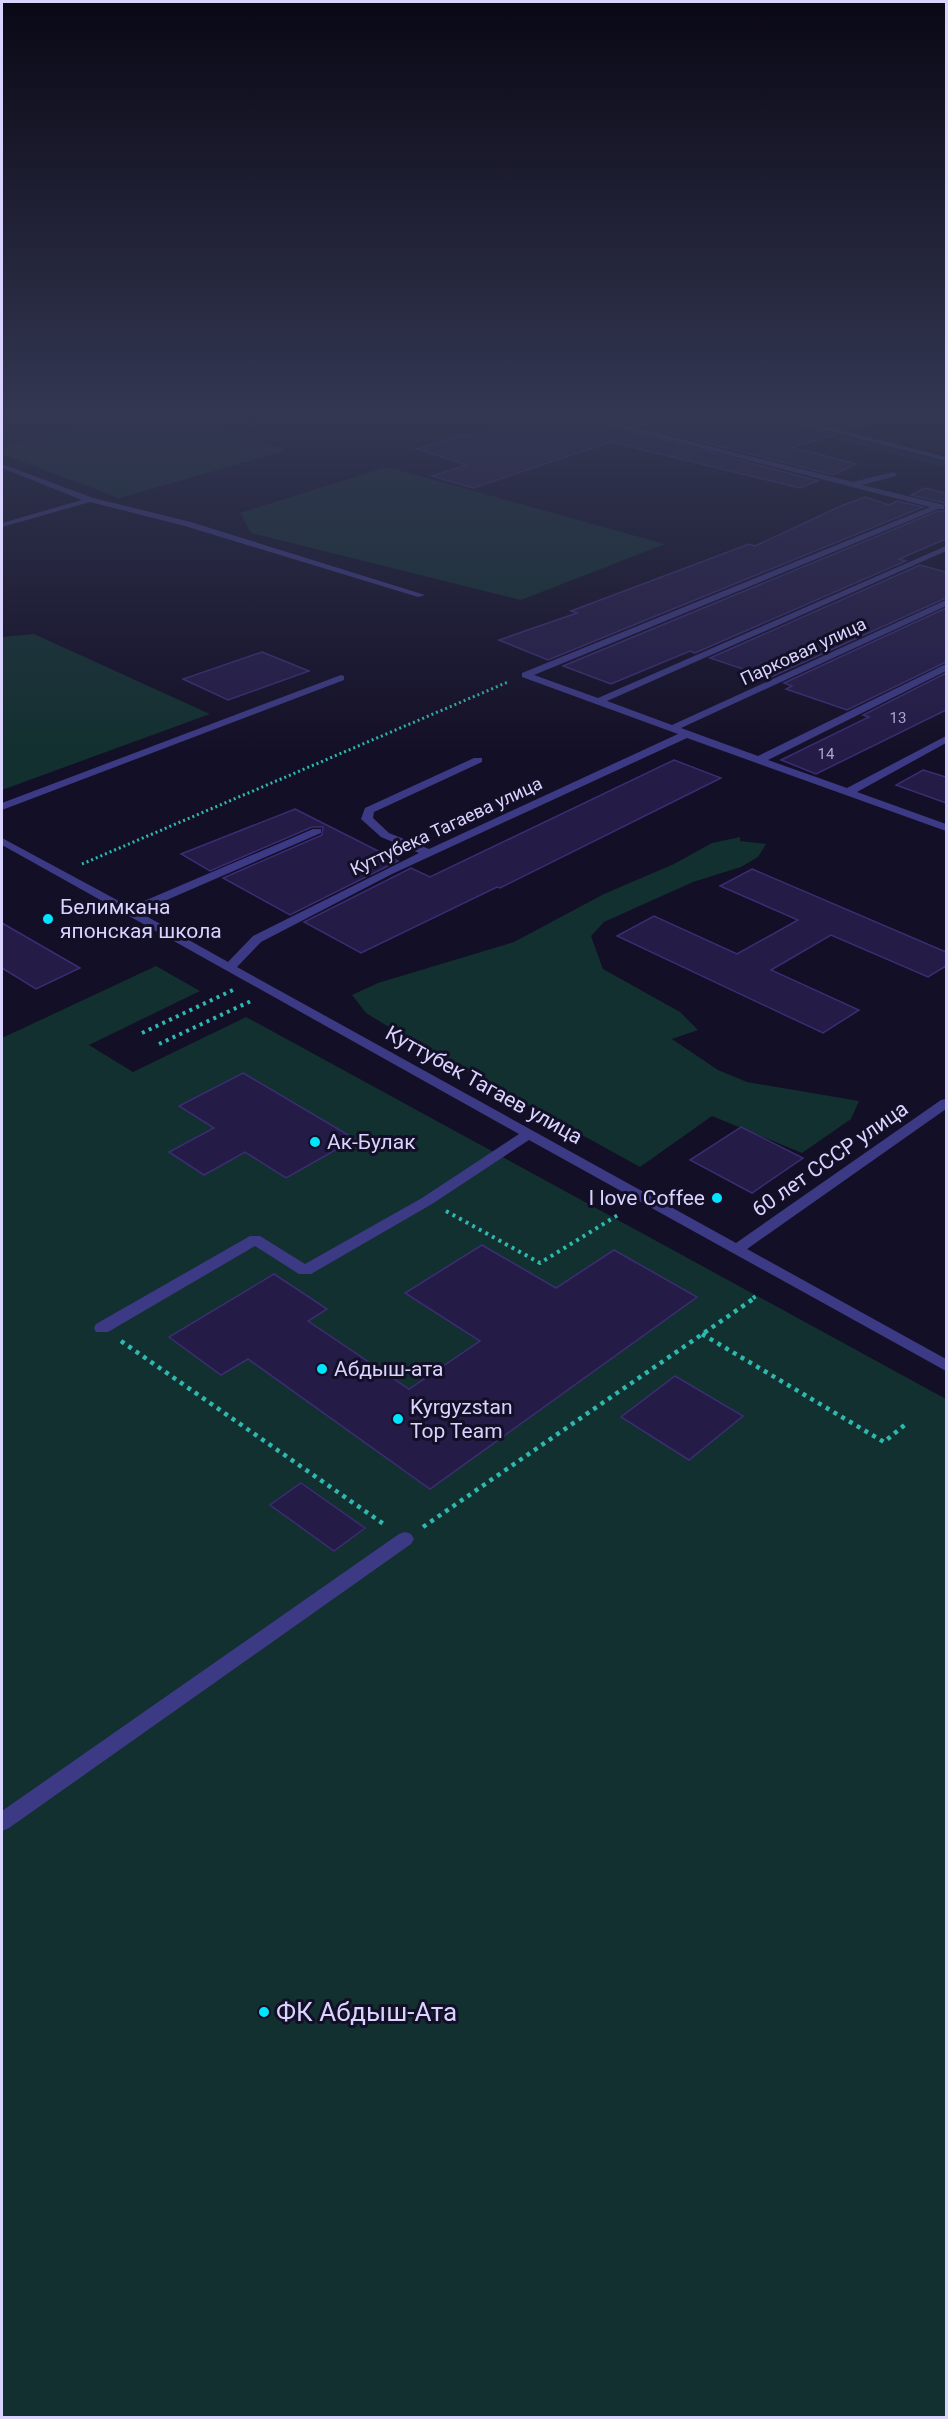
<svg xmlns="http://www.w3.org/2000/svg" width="948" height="2419" viewBox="0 0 948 2419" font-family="Roboto,sans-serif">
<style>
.green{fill:#12302f}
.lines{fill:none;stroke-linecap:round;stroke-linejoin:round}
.stream{stroke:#0c2248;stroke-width:5}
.building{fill:#241b47;stroke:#3b2d73;stroke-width:1.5}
.path-far2{stroke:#2fb8b0;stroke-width:3;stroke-dasharray:2 3;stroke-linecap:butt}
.path-far1{stroke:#2fb8b0;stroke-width:4;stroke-dasharray:3 4.5;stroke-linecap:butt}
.path{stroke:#2fb8b0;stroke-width:4.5;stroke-dasharray:4 5;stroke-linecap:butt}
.minor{fill:#3d3a85;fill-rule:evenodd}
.poi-dot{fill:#00e5ff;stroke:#130f26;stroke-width:2}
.labels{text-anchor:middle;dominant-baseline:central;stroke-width:6;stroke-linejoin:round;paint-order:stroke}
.far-number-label{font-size:15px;fill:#aca6d1}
.far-street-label{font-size:18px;fill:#d9d4ff;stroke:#130f26}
.poi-label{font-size:21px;fill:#d9d4ff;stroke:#130f26;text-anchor:start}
.street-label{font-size:21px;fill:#d9d4ff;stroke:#130f26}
.near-poi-label{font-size:26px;fill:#d9d4ff;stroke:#130f26;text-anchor:start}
</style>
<rect width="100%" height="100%" fill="#130f26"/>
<path class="green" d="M123,416H182L288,450L119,498L2,454V447Z
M387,467L665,544L521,600L251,533L240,513Z
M34,634L210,714L2,790V637Z
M740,837V841L766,844L758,857L741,867L693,882L604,922L591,936L603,969L680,1012L698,1030L672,1039L718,1070L747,1082L859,1101L851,1119L802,1153L712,1116L640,1167L412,1041L366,1013L352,995L378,983L514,942L604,894L674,864L712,843Z
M156,966L200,991L89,1045L133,1072L246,1017L946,1399V2417H2V1038Z"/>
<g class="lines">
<path class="stream" d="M821,433L946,465"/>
</g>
<path class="building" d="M533,416H575L818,481L800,488L611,442L473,488L432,476L467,465L417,449L463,435L469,437Z
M600,416H770L835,435L792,447L856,464L833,475Z
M794,416H875V422L849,430Z
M925,488L946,493V539L899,559L906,561L695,653L690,651L611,684L563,666L938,511H946L945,503L911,495Z
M865,497L889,505L897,501L923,507L548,660L499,640L577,613L571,611L749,544L755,546L843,505Z
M920,565L946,572V598L769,678L710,658Z
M946,608V662L847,710L786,689L792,686L784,683Z
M262,652L309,671L228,700L183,679Z
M946,673V710L816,774L781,760L869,717L863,715Z
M674,760L721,778L500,888L497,887L361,953L304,922L411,868L430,877Z
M923,770L946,777V803L896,785Z
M295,809L398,861L290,915L223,878L322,835L323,827H312L210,871L181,854Z
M752,869L946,952V966L928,977L831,935L771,970L859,1010L823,1033L617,936L654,916L737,954L798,920L720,886Z
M2,923L80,968L36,989L2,968Z
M243,1073L355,1139L286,1178L245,1152L204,1175L169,1152L214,1128L179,1106Z
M741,1127L803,1158L752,1193L690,1160Z
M482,1245L556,1288L614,1250L697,1297L430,1489L248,1359L221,1375L169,1337L274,1274L327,1309L308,1321L409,1389L480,1341L405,1293Z
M675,1376L743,1416L689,1460L621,1417Z
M301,1483L365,1528L334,1551L270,1505Z"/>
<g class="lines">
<path class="path-far2" d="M82,864L508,682"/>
<path class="path-far1" d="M142,1033L233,990
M159,1044L251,1001
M446,1211L540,1263L618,1215
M753,1298L758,1295"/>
<path class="path" d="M702,1334L884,1442L907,1423
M121,1341L385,1525
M423,1527L756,1297"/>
<path class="minor" d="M577,416H590L853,482L893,472L897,474L896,476L862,485L944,505V509H938L534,675L598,698L946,546V551L607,701L672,725L946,600V606L681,728L758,756L946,664V671L768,760L847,788L946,736V743L857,792L946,824V831L687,738L392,874L261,942L237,967L736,1243L941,1100L946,1099V1109L747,1249L946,1359V1371L529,1140L432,1204L311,1274H299L255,1246L108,1332H96L94,1328L96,1324L250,1236H260L305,1264L422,1198L519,1134L2,845V838L130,907L313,829H321V833L139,912L228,962L253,936L419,853L381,837L361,819L365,808L474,758H482V762L374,812L373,818L389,833L429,849L678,734L522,677V673L930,507Z
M772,416H785L946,457V461Z
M2,464L93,498L191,522L425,595L418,597L185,526L90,502L2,527V523L82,500L2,468Z
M341,675L344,676V680L2,810V803Z
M405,1532L411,1534L414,1539L411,1544L9,1828L2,1831V1811L399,1534Z"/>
</g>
<linearGradient id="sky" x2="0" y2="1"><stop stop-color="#0a0815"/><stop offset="0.55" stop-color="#333752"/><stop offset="1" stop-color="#333752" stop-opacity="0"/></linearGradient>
<rect width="948" height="755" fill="url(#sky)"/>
<g class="poi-dot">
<circle cx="48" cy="919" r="6"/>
<circle cx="315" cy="1142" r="6"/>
<circle cx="717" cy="1198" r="6"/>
<circle cx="322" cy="1369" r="6"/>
<circle cx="398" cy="1419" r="6"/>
<circle cx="264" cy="2012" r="6"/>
</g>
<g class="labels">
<g class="far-number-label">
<text x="898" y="718">13</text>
<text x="826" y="754">14</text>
</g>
<g class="far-street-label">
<text transform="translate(803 651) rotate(-25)">Парковая улица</text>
<text transform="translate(446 826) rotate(-25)">Куттубека Тагаева улица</text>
</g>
<g class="poi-label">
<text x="60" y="907">Белимкана<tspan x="60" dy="24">японская школа</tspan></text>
<text x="327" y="1142">Ак-Булак</text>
<text x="705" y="1198" text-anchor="end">I love Coffee</text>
<text x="334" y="1369">Абдыш-ата</text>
<text x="410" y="1407">Kyrgyzstan<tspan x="410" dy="24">Top Team</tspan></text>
</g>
<g class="street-label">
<text transform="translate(484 1085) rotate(29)">Куттубек Тагаев улица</text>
<text transform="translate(830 1159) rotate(-35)">60 лет СССР улица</text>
</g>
<g class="near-poi-label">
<text x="276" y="2012">ФК Абдыш-Ата</text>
</g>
</g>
<rect width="948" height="2419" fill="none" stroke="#d9d4ff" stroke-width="6"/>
</svg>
